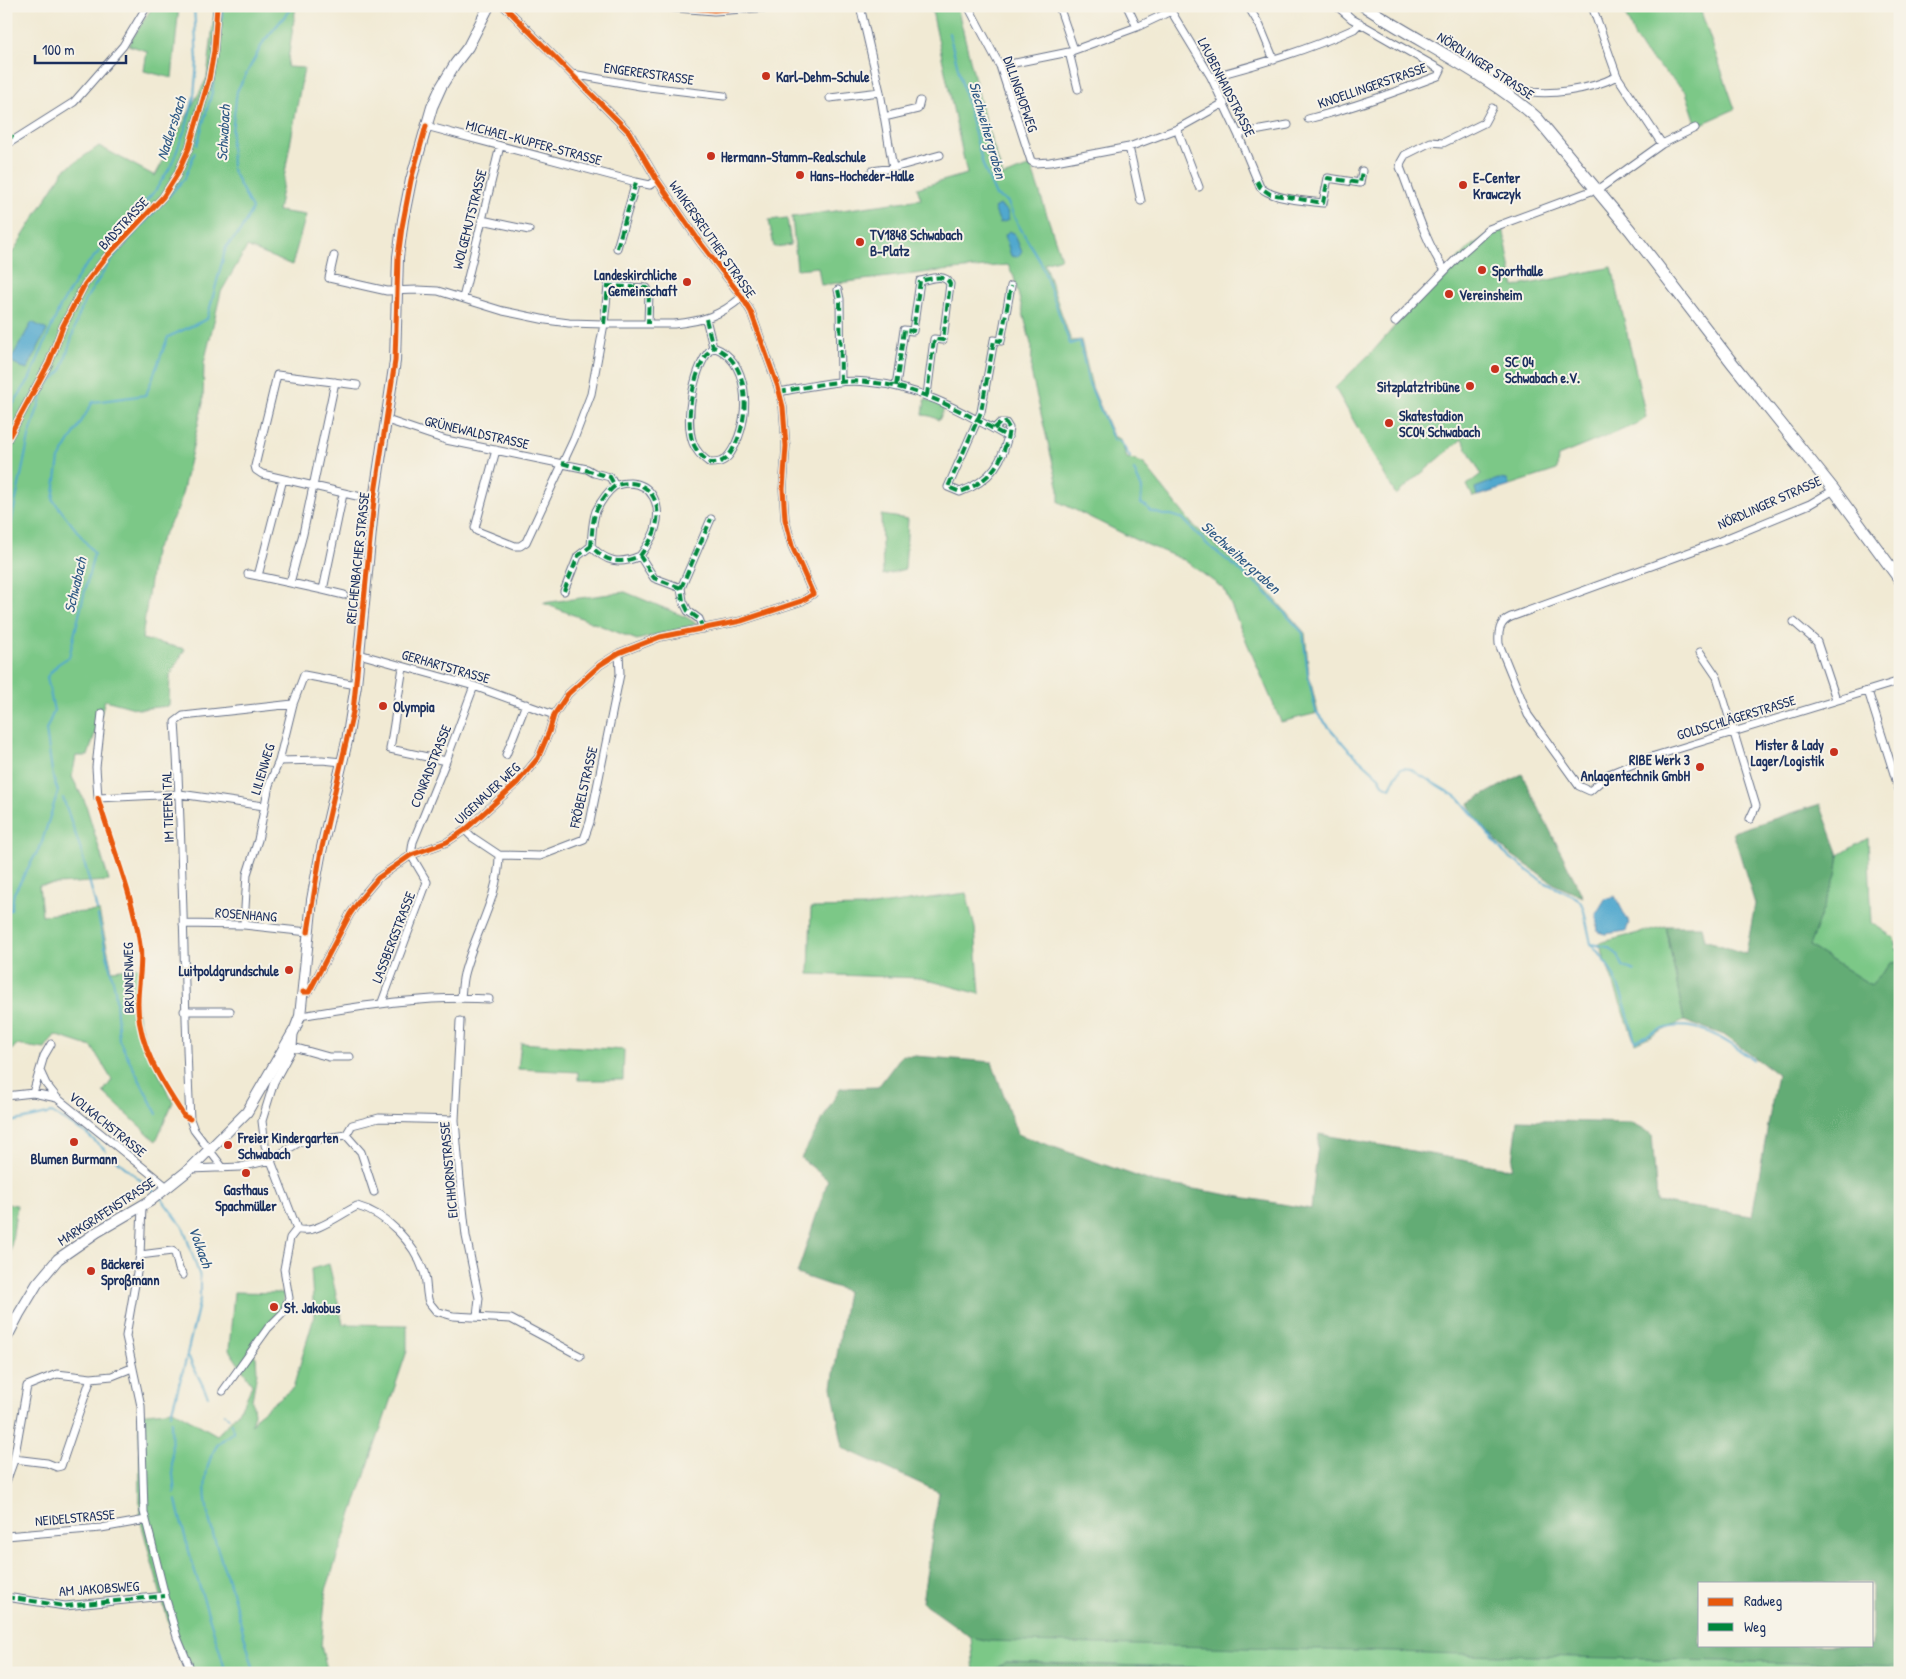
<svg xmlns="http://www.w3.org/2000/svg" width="1906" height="1679" viewBox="0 0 1906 1679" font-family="'Patrick Hand',sans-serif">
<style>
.green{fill:#7bc887;stroke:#4b7c72}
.forest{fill:#64ac74;stroke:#406e69;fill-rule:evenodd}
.water{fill:#51a8ce;stroke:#366c96}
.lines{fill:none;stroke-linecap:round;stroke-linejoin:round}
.stream{stroke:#51a8ce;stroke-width:2}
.minor-casing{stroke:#667087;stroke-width:9}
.tertiary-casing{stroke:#667087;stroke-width:11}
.secondary-casing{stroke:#667087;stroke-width:12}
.primary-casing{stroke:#667087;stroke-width:13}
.minor{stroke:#fff;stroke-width:7}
.tertiary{stroke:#fff;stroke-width:9}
.secondary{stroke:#fff;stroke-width:10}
.primary{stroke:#fff;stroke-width:11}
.quiet{stroke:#00873e;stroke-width:4;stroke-dasharray:8 4;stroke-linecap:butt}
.cycleway-casing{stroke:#f7f3e8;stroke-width:8}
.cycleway{stroke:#e8590c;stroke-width:5}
.poi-dot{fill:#c8321e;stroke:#f7f3e8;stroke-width:2}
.labels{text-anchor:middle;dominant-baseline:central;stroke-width:4;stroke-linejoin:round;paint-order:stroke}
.street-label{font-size:14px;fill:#1b2f5e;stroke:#f7f3e8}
.poi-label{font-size:14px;font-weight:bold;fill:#1b2f5e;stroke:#f7f3e8;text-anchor:start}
.water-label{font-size:15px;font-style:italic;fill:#2e5985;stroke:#f7f3e8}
</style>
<rect width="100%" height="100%" fill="#f7f3e8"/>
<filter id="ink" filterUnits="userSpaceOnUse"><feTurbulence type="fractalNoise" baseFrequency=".02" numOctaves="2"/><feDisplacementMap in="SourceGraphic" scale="10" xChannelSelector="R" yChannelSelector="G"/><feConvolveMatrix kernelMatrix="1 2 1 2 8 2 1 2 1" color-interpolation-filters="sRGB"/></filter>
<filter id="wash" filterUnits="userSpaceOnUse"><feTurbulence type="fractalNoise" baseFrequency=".0096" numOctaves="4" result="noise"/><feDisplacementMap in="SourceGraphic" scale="20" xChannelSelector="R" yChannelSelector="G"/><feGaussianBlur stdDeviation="1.12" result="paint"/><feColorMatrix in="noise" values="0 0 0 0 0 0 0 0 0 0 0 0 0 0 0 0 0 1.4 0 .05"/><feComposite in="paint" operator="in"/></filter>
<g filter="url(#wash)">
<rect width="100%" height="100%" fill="#f1ead4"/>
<path class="green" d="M153,6H179L172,78L144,71L147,51L128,45Z
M215,6H296L287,67L304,68L278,211L306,215L292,265L247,247L221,292L204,363L203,403L179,507L154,552L142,639L185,649L170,675L169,706L138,709L105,700L88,756H76L72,777L85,802L109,881L39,885L42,915L99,911L112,970L141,967C139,978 136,991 136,1002C137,1030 160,1077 173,1102L156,1141L103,1092L112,1080L92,1047L55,1035L45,1049L16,1045L6,1057V263L64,170L99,146L155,176L207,78Z
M931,6H957L984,117L1003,176L1031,166L1061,258L1044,263L1071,341L1081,340L1092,387L1113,436L1120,439L1127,458L1143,463L1192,524L1267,590L1305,633L1309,675L1318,713L1281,722L1224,589L1184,560L1136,540L1059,502V489L1031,372L1032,348L1014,277L1008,265L931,272L821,285L818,267L797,269L792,217L921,199L917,188L967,174Z
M1622,6H1699L1735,109L1697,126L1686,92L1644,52L1635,38Z
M787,218L791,245L774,247L769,220Z
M1503,227L1514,287L1612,267L1646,417L1639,423L1558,456L1557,470L1473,497L1467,485L1481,474L1462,439L1396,495L1335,388L1374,350L1415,303L1472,245Z
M925,399L945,407L939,420L930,416L923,415Z
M881,515L908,519L905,569L883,575Z
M625,592L686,617L697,624L637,640L543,603Z
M1868,838L1872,923L1894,938L1896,949H1900V962L1891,963L1871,985L1809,946L1836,875L1839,855Z
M966,893L975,928L980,994L920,978L809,974L811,908L866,907Z
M1666,926L1684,1021L1635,1043L1599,943Z
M521,1043L624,1050L623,1080H578V1072L518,1069Z
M6,1204L17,1205L6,1284Z
M329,1264L343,1324L407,1325V1351L326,1590L321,1646L328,1673H188L172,1635L140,1519L139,1414L173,1410L217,1435C232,1420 246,1405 252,1384L229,1350L234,1292L285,1293L280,1315L251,1351L256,1357L257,1372L252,1400L254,1413L251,1425L257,1416L293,1388L314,1317L311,1269Z
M971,1637L1900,1666V1673H1382L1007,1662L989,1673H974Z"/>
<path class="forest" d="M1522,774L1583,897L1556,885L1506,851L1476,819L1469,803Z
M1820,804L1839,855L1836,875L1809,946L1871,985L1891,963L1900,962V1031L1896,1048L1900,1051V1666L990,1641L971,1637L922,1602L939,1492L843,1448L832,1387L847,1291L797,1274L828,1180L801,1158L840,1088L878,1087L902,1055L992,1062L1017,1134L1153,1182L1311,1209L1319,1134L1512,1169L1518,1120L1631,1123L1652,1134L1657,1202L1752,1216L1777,1074L1724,1035L1684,1021L1666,926H1702L1705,940L1746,954L1755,904L1733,832ZM1700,1583H1872V1645H1700Z
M1006,1662L1382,1673H989Z"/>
<path class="water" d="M999,205L1007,211L1009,220L1000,223L994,208Z
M1009,231L1014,233L1022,252L1017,257L1011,256L1005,235Z
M32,322L47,330L27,370L10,361Z
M1498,479L1507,480L1510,486L1477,496L1475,488Z
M1615,896L1629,923L1626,931L1605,934L1598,932L1596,914L1605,899Z"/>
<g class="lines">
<path class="stream" d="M949,33L983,165L996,196L1007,201L1016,221L1041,263L1070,344L1080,341L1088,381L1111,434L1114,440L1120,441L1130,457
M197,145L212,92L223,6
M6,415L29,380L60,307L82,270L155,191L171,166L187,124L194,96L197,62L194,6
M1134,470L1142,489L1141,504L1146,506L1150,511L1163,515H1171L1183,519L1208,545L1262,588L1303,633L1308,676L1316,712L1347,748L1379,777L1383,784L1390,788L1400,769L1404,768L1410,769L1460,799L1504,853L1542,881L1577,898L1581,903L1584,911L1591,944L1608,947L1618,955L1623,966L1634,971
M6,533L11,524L29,437L36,414L45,387L62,370L77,320L85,300L115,255L185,178L195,152
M63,798L81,850L97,910
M6,911L11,910L14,893L41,845L58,791L53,778L46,730L54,711L47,677L58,664L69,657L94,553L53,500L59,459L93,402L146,395L168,337L207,319L226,247L240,232L252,209L232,169L231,140L237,91L264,41L289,11L290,6
M98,916L115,989L119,1040L157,1114
M1592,945C1618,972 1626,1006 1635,1041C1644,1037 1652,1033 1660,1030C1696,1017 1727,1041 1754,1060
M6,1123L52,1113L87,1134L106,1151
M114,1158L156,1193
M161,1198L183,1227L200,1277V1299L187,1354L208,1396
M224,1413L229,1418
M171,1414L187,1356
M171,1421L172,1465L175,1493
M232,1423L233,1432C228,1437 220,1440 216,1447C189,1489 220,1552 233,1595C240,1621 247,1647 255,1673
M176,1500C188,1558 210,1615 226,1673"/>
</g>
</g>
<g filter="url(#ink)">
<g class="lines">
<defs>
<path id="minor" d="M860,6L880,92L893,168
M968,6L1000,66L1031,161L1035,163L1050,162L1129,147L1177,129L1224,103
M1059,6L1074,50
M1127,6L1137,27
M1168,6L1211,77L1238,134L1260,187C1272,199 1305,201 1323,203L1328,178L1360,183L1362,171
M1248,6L1260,26L1274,60
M1592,6L1617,76L1662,144
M1452,47L1519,89C1545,98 1593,89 1617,76
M1069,52L1078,89
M1000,66L1069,52L1137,27L1171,11
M572,74L640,86L724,96
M1211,77C1260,64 1308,50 1354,29L1360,23
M830,98L880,92
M884,117L918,109L920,101
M1308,119C1352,108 1395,92 1438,76L1441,70L1352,19L1337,6
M426,126L636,182L650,185L657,180
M1177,129L1199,187
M1238,134L1288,125
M6,145L74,102L123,46L147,6
M1129,147L1141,201
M872,171L893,168L940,155
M482,220L529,230
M617,248L636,182
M334,256L329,278L387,291L418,290L438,291L503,311L546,320L569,323L604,324H674C703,321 720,316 742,297
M1445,270C1426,245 1412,197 1400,167L1401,162L1405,155L1431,142L1443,143L1484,123L1492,108
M838,290L840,299L841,382
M463,298L500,146
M706,319L713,347C750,360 750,413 736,443C733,449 729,458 722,461C719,463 714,463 710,463C703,458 696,451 693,443C684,419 694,364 713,347
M1395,322L1464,251L1489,229L1602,187L1662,144L1695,128
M357,385L277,375L255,466L256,470L262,474L374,500
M896,386L904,330L913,331L920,281C930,279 945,273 950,284L943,340L934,339L927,395
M779,392C808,387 838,379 867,382C919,386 963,412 1008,437
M387,420L446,440L587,469L594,473L610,477L615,486
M994,429L1000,423H1006L1009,428C1005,460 991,481 960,492L948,487L981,412L994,340L1001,341L1011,286
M6,442L49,363L63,326L85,284L107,256L163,197L177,175L189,148L209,79L214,51L217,6
M496,450L475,528L477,531L515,546H520L526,542L574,439L591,394L604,324L608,286L647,288L649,292L648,324
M283,479L258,576L323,590L343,494
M1834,490L1810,504L1720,541L1511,617C1499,622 1498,632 1499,644L1528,715L1579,786L1590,791L1609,774L1648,758L1900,681
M640,556C646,547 654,537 656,526C661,506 653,484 630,483C625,483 619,484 615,486C607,492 600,503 596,511C592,522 592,535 591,546C606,562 619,565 640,556L654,578L681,588
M248,574L258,576
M290,583L303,534L335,382
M323,590L344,595
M564,591L578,556L591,546
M1794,622L1817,642L1836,699
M703,629L699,619L688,611L683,601L681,588L711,519
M1700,652L1717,677L1756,806L1750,819
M359,654L474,686L554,715
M403,667L390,749L446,761
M1868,691L1900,793
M102,713L96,767L98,798L180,794L264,806
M506,755L526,704
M279,761L322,760L342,762
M499,855L540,856L584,839L590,822L620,674L619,653
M183,924L244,925L308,932
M244,925L247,874L258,840L269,785L279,761L293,704L304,675L356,685
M303,992H309L350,914L362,897L378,878L411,855L447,842L465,830L517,783L538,758L549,732L554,715L568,694L600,665L619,653L660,637L741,621L802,601L813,594L792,546L785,519L783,489L786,446L783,407L778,387L751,312L742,297L699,241L657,180L629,132L504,6
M461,997C462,990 462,981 464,974C474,934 499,898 499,855L472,837L465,830
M382,1002L427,882L411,855L413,842L446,761L474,686
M184,1011H230
M300,1016C363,1006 425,995 489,999
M460,1021L455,1120L460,1180L466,1236L479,1298L477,1316
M294,1034L293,1047L274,1082L262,1121L265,1145L297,1229
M293,1047L329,1057H350
M40,1071L46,1084L57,1098L167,1187
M33,1093L44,1056L51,1044
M6,1096L33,1093L57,1098
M346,1135L361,1152L374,1192
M223,1168L194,1130L190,1119C183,987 184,854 175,722L183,716L293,704
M190,1169L241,1167L270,1160L300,1142L346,1135L352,1125L379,1118L455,1120
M142,1207L140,1255L126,1336L141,1406L144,1512L165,1596L177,1637L192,1673
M297,1229C313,1236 341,1214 357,1206C387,1214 414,1243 424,1272C427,1280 426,1296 429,1302C431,1305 434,1308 436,1311L453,1316L511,1319L580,1356
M140,1255L172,1251L175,1253L179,1269L183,1275
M223,1391L268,1328L284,1312L289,1298L284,1269L290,1238L297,1229
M14,1459L47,1463L57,1467L61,1466L91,1378
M6,1482L14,1460L27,1386L57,1374L91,1378L112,1376L132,1368
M6,1536L101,1528L146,1520
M6,1597L65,1606L165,1596"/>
<path id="tertiary" d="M665,6L714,10L775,6"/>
<path id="secondary" d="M6,1339L19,1314L37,1284L58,1259L97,1232L150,1201L190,1169L247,1112L295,1029L300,1016L312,900L320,856L347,741L356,685L374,500L395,361L398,257L403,220L411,180L432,107L441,87L455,64L468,47L489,6"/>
<path id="primary" d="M1364,6C1420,43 1487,73 1537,118L1630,230L1733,364L1834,490L1900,580"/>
</defs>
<use href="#minor" class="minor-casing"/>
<use href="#tertiary" class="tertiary-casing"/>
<use href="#secondary" class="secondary-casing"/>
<use href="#primary" class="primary-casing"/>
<use href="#minor" class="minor"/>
<use href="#tertiary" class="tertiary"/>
<use href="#secondary" class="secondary"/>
<use href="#primary" class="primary"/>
<path class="quiet" d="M6,134L15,138
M1257,181L1260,187L1270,194L1323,203L1328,178L1360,183L1362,171
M617,248L636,182
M838,290L840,299L841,382
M706,319L713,347C750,360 750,413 736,443C733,449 729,458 722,461C719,463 714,463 710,463C703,458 696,451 693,443C684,419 694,364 713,347
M604,324L608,286L647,288L649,292L648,324
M896,386L904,330L913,331L920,281C930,279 945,273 950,284L943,340L934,339L927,395
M779,392C808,387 838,379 867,382C919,386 963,412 1008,437
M994,429L1000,423H1006L1009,428C1005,460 991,481 960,492L948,487L981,412L994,340L1001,341L1011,286
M562,463L610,477L615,486
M640,556C646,547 654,537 656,526C661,506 653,484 630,483C625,483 619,484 615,486C607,492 600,503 596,511C592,522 592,535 591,546C606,562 619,565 640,556L654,578L681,588
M564,591L578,556L591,546
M703,629L699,619L688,611L683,601L681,588L711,519
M6,1597L65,1606L165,1596"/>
<defs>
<path id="cycleway" d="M665,6L714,10L775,6
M6,442L49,363L63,326L85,284L107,256L163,197L177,175L189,148L209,79L214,51L217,6
M98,798C112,847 133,895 140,945C143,964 138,982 138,1002C137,1044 162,1083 184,1116L190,1119
M308,932L320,856L353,712L374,500L395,361L398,257L402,227L411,180L426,126
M303,992H309L350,914L362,897L378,878L411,855L447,842L465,830L517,783L538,758L549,732L554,715L568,694L600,665L619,653L660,637L741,621L802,601L813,594L792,546L785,519L783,489L786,446L783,407L778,387L751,312L742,297L699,241L657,180L629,132L504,6"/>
</defs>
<use href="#cycleway" class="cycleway-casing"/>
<use href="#cycleway" class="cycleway"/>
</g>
</g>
<g class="poi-dot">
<circle cx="766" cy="76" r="5"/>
<circle cx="711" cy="156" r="5"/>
<circle cx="800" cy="175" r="5"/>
<circle cx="1463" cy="185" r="5"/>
<circle cx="860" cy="242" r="5"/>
<circle cx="1482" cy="270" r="5"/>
<circle cx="687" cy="282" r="5"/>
<circle cx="1449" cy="294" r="5"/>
<circle cx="1495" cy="369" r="5"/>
<circle cx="1470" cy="386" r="5"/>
<circle cx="1389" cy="423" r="5"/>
<circle cx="383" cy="706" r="5"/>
<circle cx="1834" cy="752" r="5"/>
<circle cx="1700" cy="767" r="5"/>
<circle cx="289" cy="970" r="5"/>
<circle cx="74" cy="1142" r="5"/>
<circle cx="228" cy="1145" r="5"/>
<circle cx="246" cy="1173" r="5"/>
<circle cx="91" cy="1271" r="5"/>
<circle cx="274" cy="1307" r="5"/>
</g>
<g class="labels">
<g class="street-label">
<text transform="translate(1486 65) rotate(33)">NÖRDLINGER STRASSE</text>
<text transform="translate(649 73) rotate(8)">ENGERERSTRASSE</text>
<text transform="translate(1372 85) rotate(-19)">KNOELLINGERSTRASSE</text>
<text transform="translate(1227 87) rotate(63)">LAUBENHAIDSTRASSE</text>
<text transform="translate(1021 94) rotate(71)">DILLINGHOFWEG</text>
<text transform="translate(534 142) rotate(15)">MICHAEL-KUPFER-STRASSE</text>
<text transform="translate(469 219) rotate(-76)">WOLGEMUTSTRASSE</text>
<text transform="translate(123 223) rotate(-47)">BADSTRASSE</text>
<text transform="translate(713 239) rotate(55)">WAIKERSREUTHER STRASSE</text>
<text transform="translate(477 432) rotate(13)">GRÜNEWALDSTRASSE</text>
<text transform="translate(1769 502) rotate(-24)">NÖRDLINGER STRASSE</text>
<text transform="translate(357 558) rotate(-84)">REICHENBACHER STRASSE</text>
<text transform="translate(446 666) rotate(16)">GERHARTSTRASSE</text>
<text transform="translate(1736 717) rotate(-17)">GOLDSCHLÄGERSTRASSE</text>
<text transform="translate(430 766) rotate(-68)">CONRADSTRASSE</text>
<text transform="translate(262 769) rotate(-73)">LILIENWEG</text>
<text transform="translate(583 787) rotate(-77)">FRÖBELSTRASSE</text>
<text transform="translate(487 793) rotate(-43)">UIGENAUER WEG</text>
<text transform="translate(167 807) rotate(-92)">IM TIEFEN TAL</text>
<text transform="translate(246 914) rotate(4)">ROSENHANG</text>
<text transform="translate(393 937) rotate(-69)">LASSBERGSTRASSE</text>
<text transform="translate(128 978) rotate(-91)">BRUNNENWEG</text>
<text transform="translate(108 1124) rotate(39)">VOLKACHSTRASSE</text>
<text transform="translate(448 1170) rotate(-95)">EICHHORNSTRASSE</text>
<text transform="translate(106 1211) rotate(-33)">MARKGRAFENSTRASSE</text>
<text transform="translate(75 1517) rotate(-5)">NEIDELSTRASSE</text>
<text transform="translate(99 1588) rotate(-4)">AM JAKOBSWEG</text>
</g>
<g class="poi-label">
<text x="776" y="76">Karl-Dehm-Schule</text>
<text x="721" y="156">Hermann-Stamm-Realschule</text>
<text x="810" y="175">Hans-Hocheder-Halle</text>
<text x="1473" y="177">E-Center<tspan x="1473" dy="16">Krawczyk</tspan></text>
<text x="870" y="234">TV1848 Schwabach<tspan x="870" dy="16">B-Platz</tspan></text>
<text x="1492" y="270">Sporthalle</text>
<text x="677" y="274" text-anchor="end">Landeskirchliche<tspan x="677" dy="16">Gemeinschaft</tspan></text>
<text x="1459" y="294">Vereinsheim</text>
<text x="1505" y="361">SC 04<tspan x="1505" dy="16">Schwabach e.V.</tspan></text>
<text x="1460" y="386" text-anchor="end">Sitzplatztribüne</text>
<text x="1399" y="415">Skatestadion<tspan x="1399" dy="16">SC04 Schwabach</tspan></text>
<text x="393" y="706">Olympia</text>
<text x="1824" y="744" text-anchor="end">Mister &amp; Lady<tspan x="1824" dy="16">Lager/Logistik</tspan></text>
<text x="1690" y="759" text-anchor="end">RIBE Werk 3<tspan x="1690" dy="16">Anlagentechnik GmbH</tspan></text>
<text x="279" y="970" text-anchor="end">Luitpoldgrundschule</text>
<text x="238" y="1137">Freier Kindergarten<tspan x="238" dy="16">Schwabach</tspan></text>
<text x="74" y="1158" text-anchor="middle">Blumen Burmann</text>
<text x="246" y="1189" text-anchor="middle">Gasthaus<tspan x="246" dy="16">Spachmüller</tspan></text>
<text x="101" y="1263">Bäckerei<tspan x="101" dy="16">Sproßmann</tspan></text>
<text x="284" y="1307">St. Jakobus</text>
</g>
<g class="water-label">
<text transform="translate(171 128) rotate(-72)">Nadlersbach</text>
<text transform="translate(988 130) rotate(74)">Siechweihergraben</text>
<text transform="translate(223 133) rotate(-87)">Schwabach</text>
<text transform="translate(1241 557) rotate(42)">Siechweihergraben</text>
<text transform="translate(75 585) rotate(-77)">Schwabach</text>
<text transform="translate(201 1247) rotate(70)">Volkach</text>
</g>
</g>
<rect width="1906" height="1679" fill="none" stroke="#f7f3e8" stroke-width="25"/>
<rect x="1698" y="1582" width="175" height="65" fill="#f7f3e8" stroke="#9fa5b1"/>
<rect x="1708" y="1598" width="25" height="8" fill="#e8590c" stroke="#9fa5b1"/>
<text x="1744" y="1606" font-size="15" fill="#1b2f5e">Radweg</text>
<rect x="1708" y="1623" width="25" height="8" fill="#00873e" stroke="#9fa5b1"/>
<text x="1744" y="1632" font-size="15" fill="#1b2f5e">Weg</text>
<path d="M35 55v8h91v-8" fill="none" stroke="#1b2f5e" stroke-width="2.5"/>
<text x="42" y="55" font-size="15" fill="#1b2f5e" stroke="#f7f3e8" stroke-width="4" paint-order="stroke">100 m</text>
</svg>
